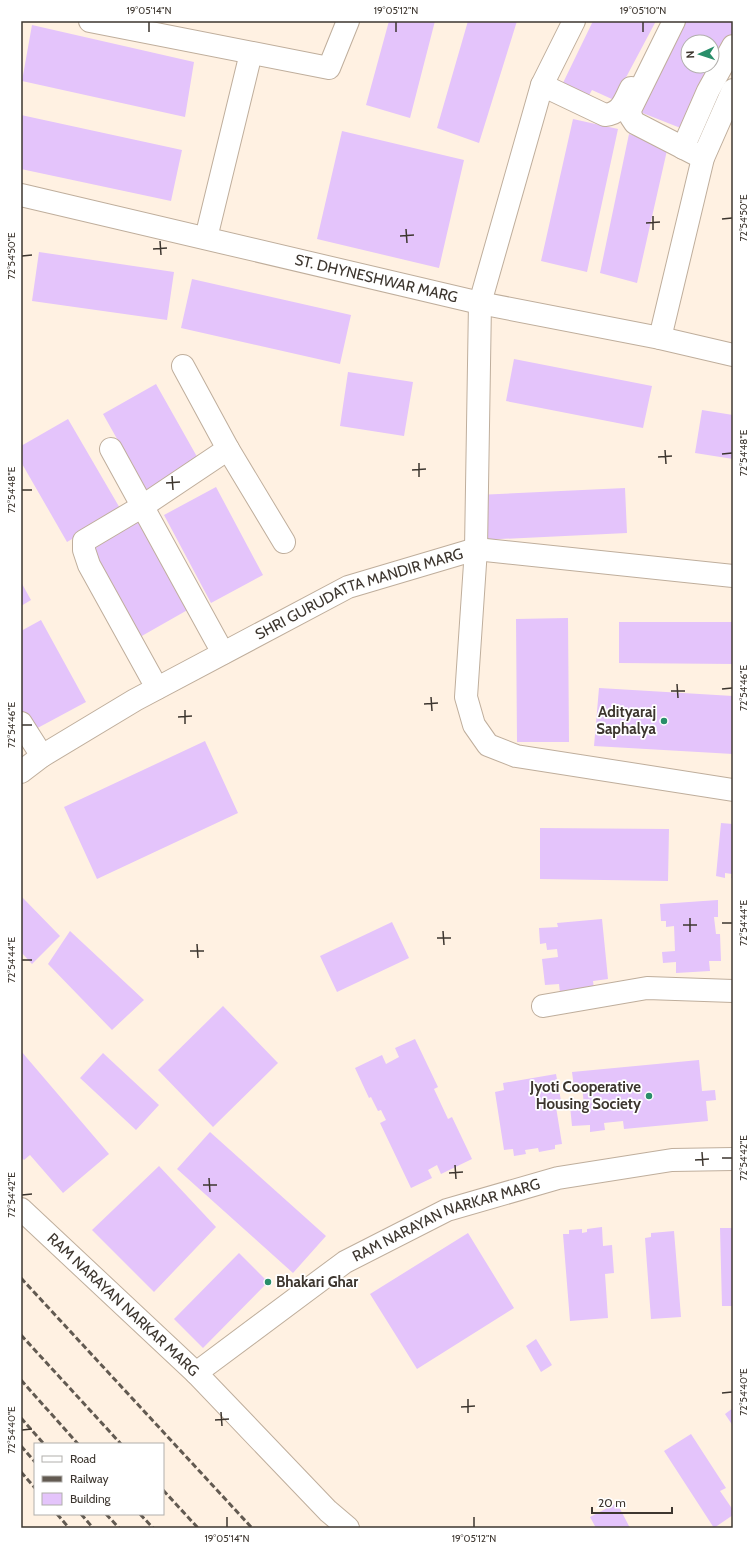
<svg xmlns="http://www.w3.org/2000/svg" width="754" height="1549" viewBox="0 0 754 1549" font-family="Cabin,sans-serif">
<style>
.building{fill:#e4c4fb;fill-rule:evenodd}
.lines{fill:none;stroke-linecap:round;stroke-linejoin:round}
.street-casing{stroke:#bfae9c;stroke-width:24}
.street{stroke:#fff;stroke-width:22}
.rail{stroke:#625a51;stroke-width:3;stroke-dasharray:6 3;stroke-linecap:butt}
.ticks{fill:none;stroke:#3d362f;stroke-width:1.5}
.poi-dot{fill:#298e6a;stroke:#fff;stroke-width:1.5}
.labels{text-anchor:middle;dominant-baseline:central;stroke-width:3.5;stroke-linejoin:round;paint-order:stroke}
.street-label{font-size:15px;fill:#3d362f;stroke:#fff}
.poi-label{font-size:15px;font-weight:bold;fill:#3d362f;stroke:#fff;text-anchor:end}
.neatline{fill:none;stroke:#3d362f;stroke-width:1.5}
.ticks-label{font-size:10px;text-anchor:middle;fill:#3d362f}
</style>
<rect width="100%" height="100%" fill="#fff1e2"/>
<path class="building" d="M389,21H435L410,118L366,105Z
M468,21H517L479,143L437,128Z
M593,21H656L614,100L592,90L588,97L561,87Z
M683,21H733V35L683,129L635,110ZM688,42H712V66H688Z
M32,25L194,62L185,117L22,81Z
M21,115L182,150L171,201L21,169Z
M573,119L618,129L587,272L541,261Z
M342,131L464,160L439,268L317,239Z
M629,134L668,146L637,283L600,273Z
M39,252L174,272L167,320L32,301Z
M192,279L351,315L340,364L181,328Z
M514,359L652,386L643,428L506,401Z
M348,372L413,382L404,436L340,426Z
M156,384L200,462L147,492L103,414Z
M702,410L733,415V459L695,453Z
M68,419L121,510L67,542L21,462V446Z
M216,487L263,575L211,603L164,515Z
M625,488L627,533L479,540L477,495Z
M141,519L191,608L140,637L89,548Z
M21,582L31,600L21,606Z
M568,618L569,742H517L516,619Z
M41,620L86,702L32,731L21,712V631Z
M619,622H733V664L619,663Z
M599,688L733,696V754L594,746Z
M205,741L238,813L97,879L64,807Z
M721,823L733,824V878H731L732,874L725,873V878L716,876Z
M540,828L669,829L668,881L540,879Z
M21,896L60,936L32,964L21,952Z
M718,900V917H714L716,934H720L721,961H709L710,971L676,973V962L663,963L662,952L675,951L674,926L666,927V921H661L660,904Z
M602,919L608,979L593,981L594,989L560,993L559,984L545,985L542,959L558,957L557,949L547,950L546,943L540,944L539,928L558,927L557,923Z
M392,922L409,958L337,992L320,956Z
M70,931L144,1000L112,1030L48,964Z
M223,1006L278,1063L213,1127L158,1070Z
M415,1039L438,1087L434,1089L448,1119L452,1117L472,1159L441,1174L437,1165L428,1170L432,1178L411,1188L380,1123L386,1120L381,1110L378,1111L371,1097L369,1098L355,1068L382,1055L386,1064L399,1057L395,1048Z
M21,1051L109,1154L63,1193L30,1155L24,1160L21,1157Z
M103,1053L159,1105L136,1130L80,1078Z
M699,1060L702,1091L715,1090L716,1100L706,1101L708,1121L624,1129L623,1121L604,1123L605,1130L590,1132V1125L572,1126L570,1106L584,1105L582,1086L574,1087L572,1072Z
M556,1074L562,1106L556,1107L562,1144L555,1145V1149L539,1152L538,1148L525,1150L526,1154L514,1156L513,1149L504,1150L495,1092L504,1090L503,1083Z
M210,1132L326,1236L293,1273L177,1169Z
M159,1166L216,1227L154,1292L92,1230Z
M602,1227L603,1246L612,1245L614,1273L605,1274L608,1318L570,1321L563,1234H569V1230L582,1229V1233L587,1232V1229Z
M720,1228H733V1306H722Z
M674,1231L681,1317L651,1319L645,1238L651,1237V1233Z
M468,1233L514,1308L417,1369L370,1294Z
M239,1253L268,1282L203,1348L174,1319Z
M536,1339L552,1365L541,1372L526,1346Z
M733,1408V1426L725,1414Z
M691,1434L726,1488L720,1491L733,1510V1515L714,1528L664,1451Z
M617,1503L630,1528H596L590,1517Z"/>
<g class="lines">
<defs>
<g id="street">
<path d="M90,21L329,68L348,21"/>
<path d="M574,21L542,85L480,303L476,549L466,697L474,725L488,745L516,756L733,790"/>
<path d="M674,21L630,110L631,117L635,123L703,158"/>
<path d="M542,85L605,115C622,113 624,101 631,88"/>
<path d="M683,148L708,91L733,46"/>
<path id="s1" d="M21,195L480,303L660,338L733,355"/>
<path d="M206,238L251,53"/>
<path d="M660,338L703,158L733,90"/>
<path d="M111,449L223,653"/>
<path d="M228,449L284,542"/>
<path d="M157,688L89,565L84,550V541L143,506L228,449L183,366"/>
<path d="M21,723L42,756"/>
<path id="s2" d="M21,772L42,756L135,700L348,587L476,549L733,576"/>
<path d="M543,1006L647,988L733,991"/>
<path id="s3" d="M21,1209L196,1373L328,1511L348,1528"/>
<path id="s4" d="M196,1373L345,1262L447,1210L558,1178L672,1160L733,1159"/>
</g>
</defs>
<use href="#street" class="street-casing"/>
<use href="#street" class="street"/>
<path class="rail" d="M21,1278L252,1528
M21,1335L121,1444
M21,1380L78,1444
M21,1418L44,1444
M21,1446L35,1462
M21,1472L35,1488
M163,1490L198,1528
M57,1514L69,1528
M81,1514L93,1528
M106,1514L119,1528
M140,1514L153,1528"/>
</g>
<path class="ticks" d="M149,22V32M396,22V32M643,22V32M653,216V230M722,219L732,218M646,223L660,222M406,229L407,243M400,236L414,235M160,241L161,255M153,249L167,248M22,256L32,255M665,450L666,464M722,454L732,453M658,457L672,456M419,463V477M412,470L426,469M172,476L173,490M166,483L180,482M22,490H32M677,684L678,698M722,689L732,688M671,691H685M431,697L432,711M424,704L438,703M185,710V724M178,717L192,716M22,725H32M690,918V932M722,923H732M683,925H697M443,931L444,945M437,938H451M197,944L198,958M190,951H204M22,960H32M702,1152L703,1166M722,1158H732M695,1160L709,1159M455,1165L456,1179M449,1173L463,1172M209,1178L210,1192M203,1185H217M22,1195L32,1194M722,1393L732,1392M468,1399V1413M461,1407L475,1406M221,1412L222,1426M215,1420L229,1419M22,1430L32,1429M227,1517V1527M474,1517V1527"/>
<g class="poi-dot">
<circle cx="664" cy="721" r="4"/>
<circle cx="649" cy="1096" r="4"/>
<circle cx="268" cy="1282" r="4"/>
</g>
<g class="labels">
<g class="street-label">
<text stroke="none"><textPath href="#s1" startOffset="365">ST. DHYNESHWAR MARG</textPath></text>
<text stroke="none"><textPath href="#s2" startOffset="384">SHRI GURUDATTA MANDIR MARG</textPath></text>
<text stroke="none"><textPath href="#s4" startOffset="296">RAM NARAYAN NARKAR MARG</textPath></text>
<text stroke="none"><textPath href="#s3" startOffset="140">RAM NARAYAN NARKAR MARG</textPath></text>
</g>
<g class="poi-label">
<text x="656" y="712">Adityaraj<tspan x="656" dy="17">Saphalya</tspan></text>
<text x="641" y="1087">Jyoti Cooperative<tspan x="641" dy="17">Housing Society</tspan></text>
<text x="276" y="1282" text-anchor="start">Bhakari Ghar</text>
</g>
</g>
<rect width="754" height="1549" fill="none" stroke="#ffffff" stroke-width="44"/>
<rect x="34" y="1443" width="130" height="72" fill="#ffffff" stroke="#b1afac"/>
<rect x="42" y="1456" width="20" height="6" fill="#ffffff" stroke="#b1afac"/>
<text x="70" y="1463" font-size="12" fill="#3d362f">Road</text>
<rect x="42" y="1476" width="20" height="6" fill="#625a51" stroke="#b1afac"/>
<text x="70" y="1483" font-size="12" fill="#3d362f">Railway</text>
<rect x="42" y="1493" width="20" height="12" fill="#e4c4fb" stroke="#b1afac"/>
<text x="70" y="1503" font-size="12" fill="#3d362f">Building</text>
<g transform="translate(700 54) rotate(267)"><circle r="19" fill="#ffffff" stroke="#b1afac"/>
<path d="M0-3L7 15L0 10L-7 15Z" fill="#298e6a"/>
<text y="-6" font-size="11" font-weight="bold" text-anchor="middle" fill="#3d362f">N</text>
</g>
<path d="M592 1507v6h80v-6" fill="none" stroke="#3d362f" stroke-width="2"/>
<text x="598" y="1507" font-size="12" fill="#3d362f" stroke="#ffffff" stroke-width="3" paint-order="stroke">20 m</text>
<rect x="22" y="22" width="710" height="1505" class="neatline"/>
<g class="ticks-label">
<text x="149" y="14">19°05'14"N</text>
<text x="396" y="14">19°05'12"N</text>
<text x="643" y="14">19°05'10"N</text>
<text transform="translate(743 218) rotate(-90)" y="4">72°54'50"E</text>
<text transform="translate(11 256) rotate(-90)" y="4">72°54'50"E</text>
<text transform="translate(743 453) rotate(-90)" y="4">72°54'48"E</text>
<text transform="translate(11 490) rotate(-90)" y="4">72°54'48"E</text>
<text transform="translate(743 688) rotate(-90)" y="4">72°54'46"E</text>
<text transform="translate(11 725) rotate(-90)" y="4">72°54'46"E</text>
<text transform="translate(743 923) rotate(-90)" y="4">72°54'44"E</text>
<text transform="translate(11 960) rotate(-90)" y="4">72°54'44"E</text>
<text transform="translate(743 1158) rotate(-90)" y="4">72°54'42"E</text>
<text transform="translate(11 1195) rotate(-90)" y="4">72°54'42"E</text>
<text transform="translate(743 1392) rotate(-90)" y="4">72°54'40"E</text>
<text transform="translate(11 1430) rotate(-90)" y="4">72°54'40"E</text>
<text x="227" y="1542">19°05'14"N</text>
<text x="474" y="1542">19°05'12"N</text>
</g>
</svg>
